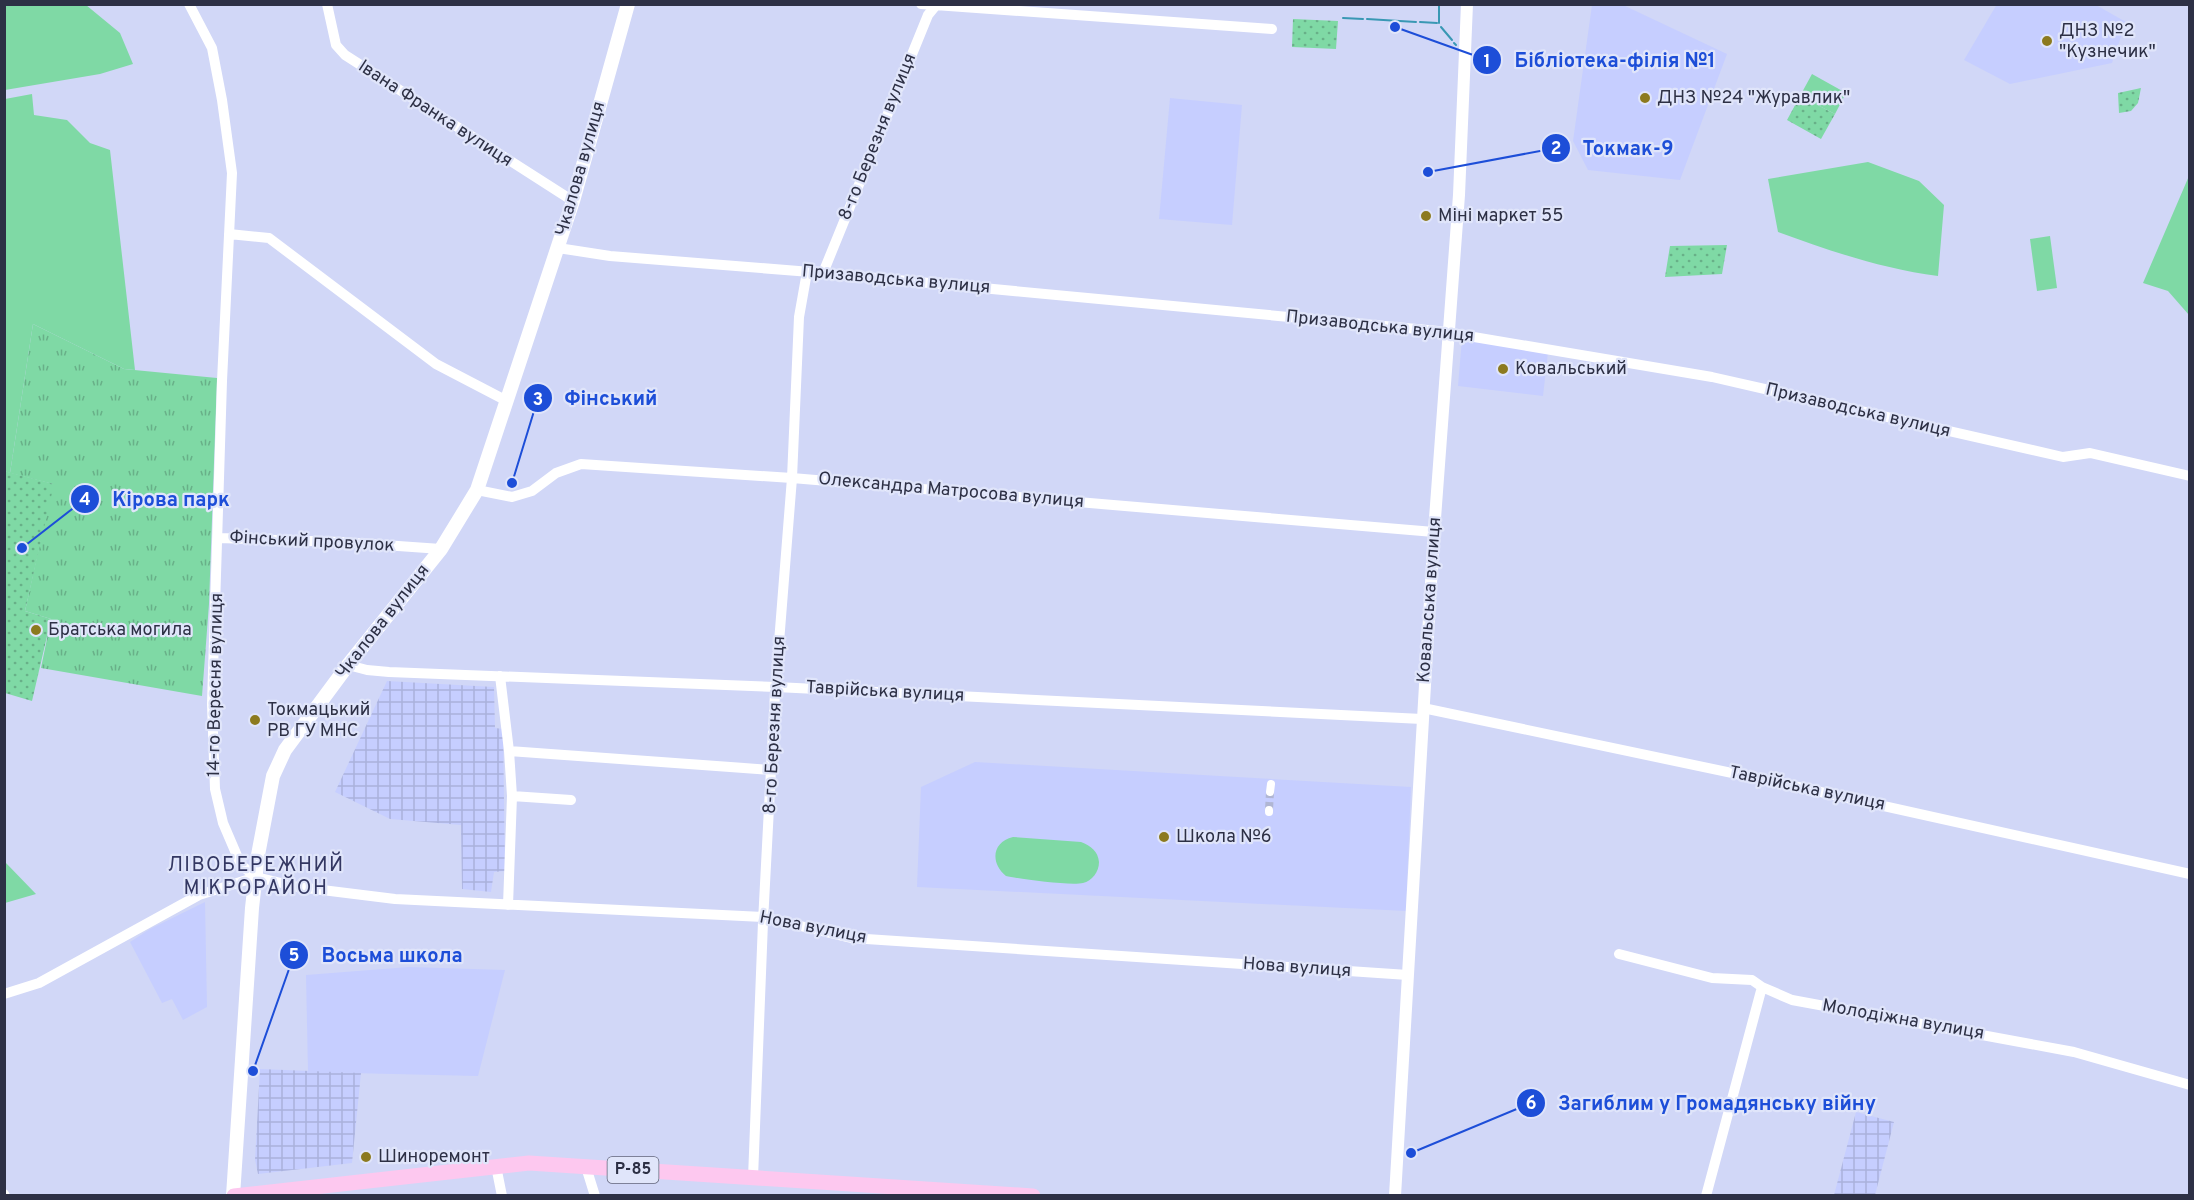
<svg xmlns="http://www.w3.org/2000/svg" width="2194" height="1200" viewBox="0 0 2194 1200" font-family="Overpass,sans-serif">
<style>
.built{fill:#c6ceff}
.industrial{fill:url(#industrial-grid)}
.grass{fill:url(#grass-tufts)}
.park{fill:url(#park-dots)}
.garden{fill:#7fd9a5}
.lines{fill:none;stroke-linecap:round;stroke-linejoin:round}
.stream{stroke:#3998b4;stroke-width:2}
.pedestrian-tunnel{stroke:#b0b6d3;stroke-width:8;stroke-dasharray:8 4;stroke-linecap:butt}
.pedestrian{stroke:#fff;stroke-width:8}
.minor{stroke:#fff;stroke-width:10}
.tertiary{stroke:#fff;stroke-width:12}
.secondary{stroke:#fff;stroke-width:14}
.primary{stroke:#fdc8ef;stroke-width:15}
.poi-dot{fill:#8c7a1f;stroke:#e0e5fa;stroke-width:2}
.labels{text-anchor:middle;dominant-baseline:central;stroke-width:4.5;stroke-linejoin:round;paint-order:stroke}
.shield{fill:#e0e5fa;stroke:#63667b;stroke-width:1.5}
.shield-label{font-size:16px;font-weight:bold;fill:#2d3045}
.poi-label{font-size:18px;fill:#2d3045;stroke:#e0e5fa;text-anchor:start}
.street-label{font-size:18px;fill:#2d3045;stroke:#e0e5fa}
.neighbourhood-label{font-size:20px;letter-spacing:1.5px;fill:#333762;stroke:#e0e5fa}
.leader{fill:none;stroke:#1d4ed8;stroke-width:2}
.callout-dot{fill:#1d4ed8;stroke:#e0e5fa;stroke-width:2}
.mark-label{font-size:18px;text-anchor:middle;font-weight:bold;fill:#fff}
.callout-label{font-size:20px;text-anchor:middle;font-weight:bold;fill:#1d4ed8;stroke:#e0e5fa;stroke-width:4.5;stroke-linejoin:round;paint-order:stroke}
</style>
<defs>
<pattern id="industrial-grid" width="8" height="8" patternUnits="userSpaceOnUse" patternTransform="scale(1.5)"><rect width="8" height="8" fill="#c6ceff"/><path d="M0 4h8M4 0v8" fill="none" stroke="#aab1dc"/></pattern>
<pattern id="grass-tufts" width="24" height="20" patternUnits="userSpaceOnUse" patternTransform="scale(1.5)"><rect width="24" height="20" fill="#7fd9a5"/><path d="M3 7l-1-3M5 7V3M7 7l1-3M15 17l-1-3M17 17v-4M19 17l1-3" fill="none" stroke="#68b088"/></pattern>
<pattern id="park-dots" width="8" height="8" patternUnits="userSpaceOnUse" patternTransform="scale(1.5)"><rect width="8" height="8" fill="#7fd9a5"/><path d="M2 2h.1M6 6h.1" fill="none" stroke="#68b088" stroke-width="1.8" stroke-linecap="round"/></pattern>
</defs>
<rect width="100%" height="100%" fill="#d1d7f7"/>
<path class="built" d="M1997,4L2096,5L2126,22L2112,63L2010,84L1964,60Z
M1592,5H1623L1727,54L1680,180L1588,170L1573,141Z
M1170,98L1242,105L1232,225L1159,219Z
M1462,339L1548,352L1543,396L1458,386Z
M975,762L1411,787L1406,911L917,887L921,787Z
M205,902L207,1007L183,1020L172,999L162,1003L130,942L150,929Z
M409,967L505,970L478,1076L308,1072L306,975Z"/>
<path class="industrial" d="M387,681L494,687L495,728L503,729L505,871L494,872L491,892L462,889L461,825L390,819L335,792Z
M260,1069L361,1073L352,1163L258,1174L255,1160Z
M1856,1112L1894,1122L1875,1195H1834Z"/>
<path class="grass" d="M33,324L124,369L217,378L209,604L202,696L41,668L51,619L25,611L53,484L10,473Z"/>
<path class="park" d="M1293,19L1338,21L1336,49L1292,47Z
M2141,88L2138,103L2131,111L2119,113L2118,93Z
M1800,96L1835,114L1821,139L1787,120Z
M1727,245L1722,274L1665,277L1670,246Z
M4,471L54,484L25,611L51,619L32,701L5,693Z"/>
<path class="garden" d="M5,4L86,5L120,33L133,64L100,74L5,90Z
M1812,74L1846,93L1835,114L1800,96Z
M32,94L34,115L67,120L90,143L110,150L135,370L124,369L33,324L10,473L4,471L5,99Z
M1868,162L1919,181L1944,205L1938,276C1883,269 1830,251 1778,232L1768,179Z
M2189,176L2190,315H2189L2168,291L2143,283Z
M2050,236L2057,288L2037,291L2030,239Z
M1013,837L1081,842C1091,846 1098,851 1099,862C1099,872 1092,881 1083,883C1071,886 1019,879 1006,876C990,863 992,842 1013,837Z
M4,862H5L36,894L5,903Z"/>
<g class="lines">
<path class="stream" d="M1343,18L1363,19
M1367,19L1416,22
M1420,22L1437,23
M1439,23V4
M1441,27L1452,40
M1454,43L1456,45"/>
<path class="pedestrian-tunnel" d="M1269,810L1270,792"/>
<path class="pedestrian" d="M1270,792L1271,784
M1269,812V810"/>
<path class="minor" d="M189,4L212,48L222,100L232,173L222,381L212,704L215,789L223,823L241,865L256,877L298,887L395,899L763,917L851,938L1408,975
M327,4L336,45L345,55L573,201
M921,4L1272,29
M229,234L269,238L436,364L507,401
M558,248L610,256L823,273L1438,331L1712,377L2063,457L2090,453L2190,476
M823,273L928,15L937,4
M477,490L512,497L532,491L556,473L581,464L792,478L1434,532
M219,538L341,542L441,549
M348,665L367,670L389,672L776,687L1422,719
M500,676L509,751L512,796L508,905
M1423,708L1789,785L2190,874
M509,751L772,770
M512,796L571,800
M1619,954L1712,978L1752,980L1762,987L1792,1000L2074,1052L2190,1085
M4,994L39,983L199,895L256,877
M496,1166L502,1196
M586,1167L595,1196
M753,1178L763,922L775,693L792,478L799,317L807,272
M4,1194L5,1196
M1706,1196L1762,987"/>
<path class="tertiary" d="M1395,1196L1434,532L1459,195L1467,4"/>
<path class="secondary" d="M233,1196L252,908L258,855L273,776L285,750L348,665L441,549L477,490L573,201L628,4"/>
<path class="primary" d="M234,1196L529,1163L1033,1196"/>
</g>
<g class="poi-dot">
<circle cx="2047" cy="41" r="6"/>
<circle cx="1645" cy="98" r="6"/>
<circle cx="1426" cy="216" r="6"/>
<circle cx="1503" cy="369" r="6"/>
<circle cx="36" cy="630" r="6"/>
<circle cx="255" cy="720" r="6"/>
<circle cx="1164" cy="837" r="6"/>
<circle cx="366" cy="1157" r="6"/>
</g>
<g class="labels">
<rect class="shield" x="607.5" y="1157" width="51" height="26" rx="4.5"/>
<g class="shield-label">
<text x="633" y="1170">Р-85</text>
</g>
<g class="poi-label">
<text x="2059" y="31">ДНЗ №2<tspan x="2059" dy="21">"Кузнечик"</tspan></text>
<text x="1657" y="98">ДНЗ №24 "Журавлик"</text>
<text x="1438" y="216">Міні маркет 55</text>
<text x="1515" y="369">Ковальський</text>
<text x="48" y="630">Братська могила</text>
<text x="267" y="710">Токмацький<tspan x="267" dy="21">РВ ГУ МНС</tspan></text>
<text x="1176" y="837">Школа №6</text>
<text x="378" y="1157">Шиноремонт</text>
</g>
<g class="street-label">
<text transform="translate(435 114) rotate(33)">Івана Франка вулиця</text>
<text transform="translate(878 137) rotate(-68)">8-го Березня вулиця</text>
<text transform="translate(581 169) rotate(-74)">Чкалова вулиця</text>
<text transform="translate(896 280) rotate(5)">Призаводська вулиця</text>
<text transform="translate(1380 327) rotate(6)">Призаводська вулиця</text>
<text transform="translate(1858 411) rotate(13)">Призаводська вулиця</text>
<text transform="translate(951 491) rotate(5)">Олександра Матросова вулиця</text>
<text transform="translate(312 542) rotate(3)">Фінський провулок</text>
<text transform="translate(1430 600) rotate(-86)">Ковальська вулиця</text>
<text transform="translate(383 622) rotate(-52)">Чкалова вулиця</text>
<text transform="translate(216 685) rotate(-89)">14-го Вересня вулиця</text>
<text transform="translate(885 692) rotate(3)">Таврійська вулиця</text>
<text transform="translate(775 725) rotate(-87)">8-го Березня вулиця</text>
<text transform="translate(1807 789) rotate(12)">Таврійська вулиця</text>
<text transform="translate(813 928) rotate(11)">Нова вулиця</text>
<text transform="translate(1297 968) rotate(4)">Нова вулиця</text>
<text transform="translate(1903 1020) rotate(10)">Молодіжна вулиця</text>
</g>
<g class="neighbourhood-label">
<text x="256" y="866">ЛІВОБЕРЕЖНИЙ<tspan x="256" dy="23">МІКРОРАЙОН</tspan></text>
</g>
</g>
<path class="leader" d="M1395 27L1487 60M1428 172L1556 148M512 483L538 398M22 548L85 499M253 1071L294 955M1411 1153L1531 1103"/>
<g class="callout-dot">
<circle cx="1395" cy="27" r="6"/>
<circle cx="1428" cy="172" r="6"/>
<circle cx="512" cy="483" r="6"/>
<circle cx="22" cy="548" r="6"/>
<circle cx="253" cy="1071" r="6"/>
<circle cx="1411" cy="1153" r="6"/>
<circle cx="1487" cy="60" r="15"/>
<circle cx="1556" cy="148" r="15"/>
<circle cx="538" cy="398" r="15"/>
<circle cx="85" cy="499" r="15"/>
<circle cx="294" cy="955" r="15"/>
<circle cx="1531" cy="1103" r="15"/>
</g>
<g class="mark-label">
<text x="1487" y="67">1</text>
<text x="1556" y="154">2</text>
<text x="538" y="405">3</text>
<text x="85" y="505">4</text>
<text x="294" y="961">5</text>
<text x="1531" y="1109">6</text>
</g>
<g class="callout-label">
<text x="1615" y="67">Бібліотека-філія №1</text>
<text x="1628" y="155">Токмак-9</text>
<text x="611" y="405">Фінський</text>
<text x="171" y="506">Кірова парк</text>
<text x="392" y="962">Восьма школа</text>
<text x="1717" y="1110">Загиблим у Громадянську війну</text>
</g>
<rect width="2194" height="1200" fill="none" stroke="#2d3045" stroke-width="12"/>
</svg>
